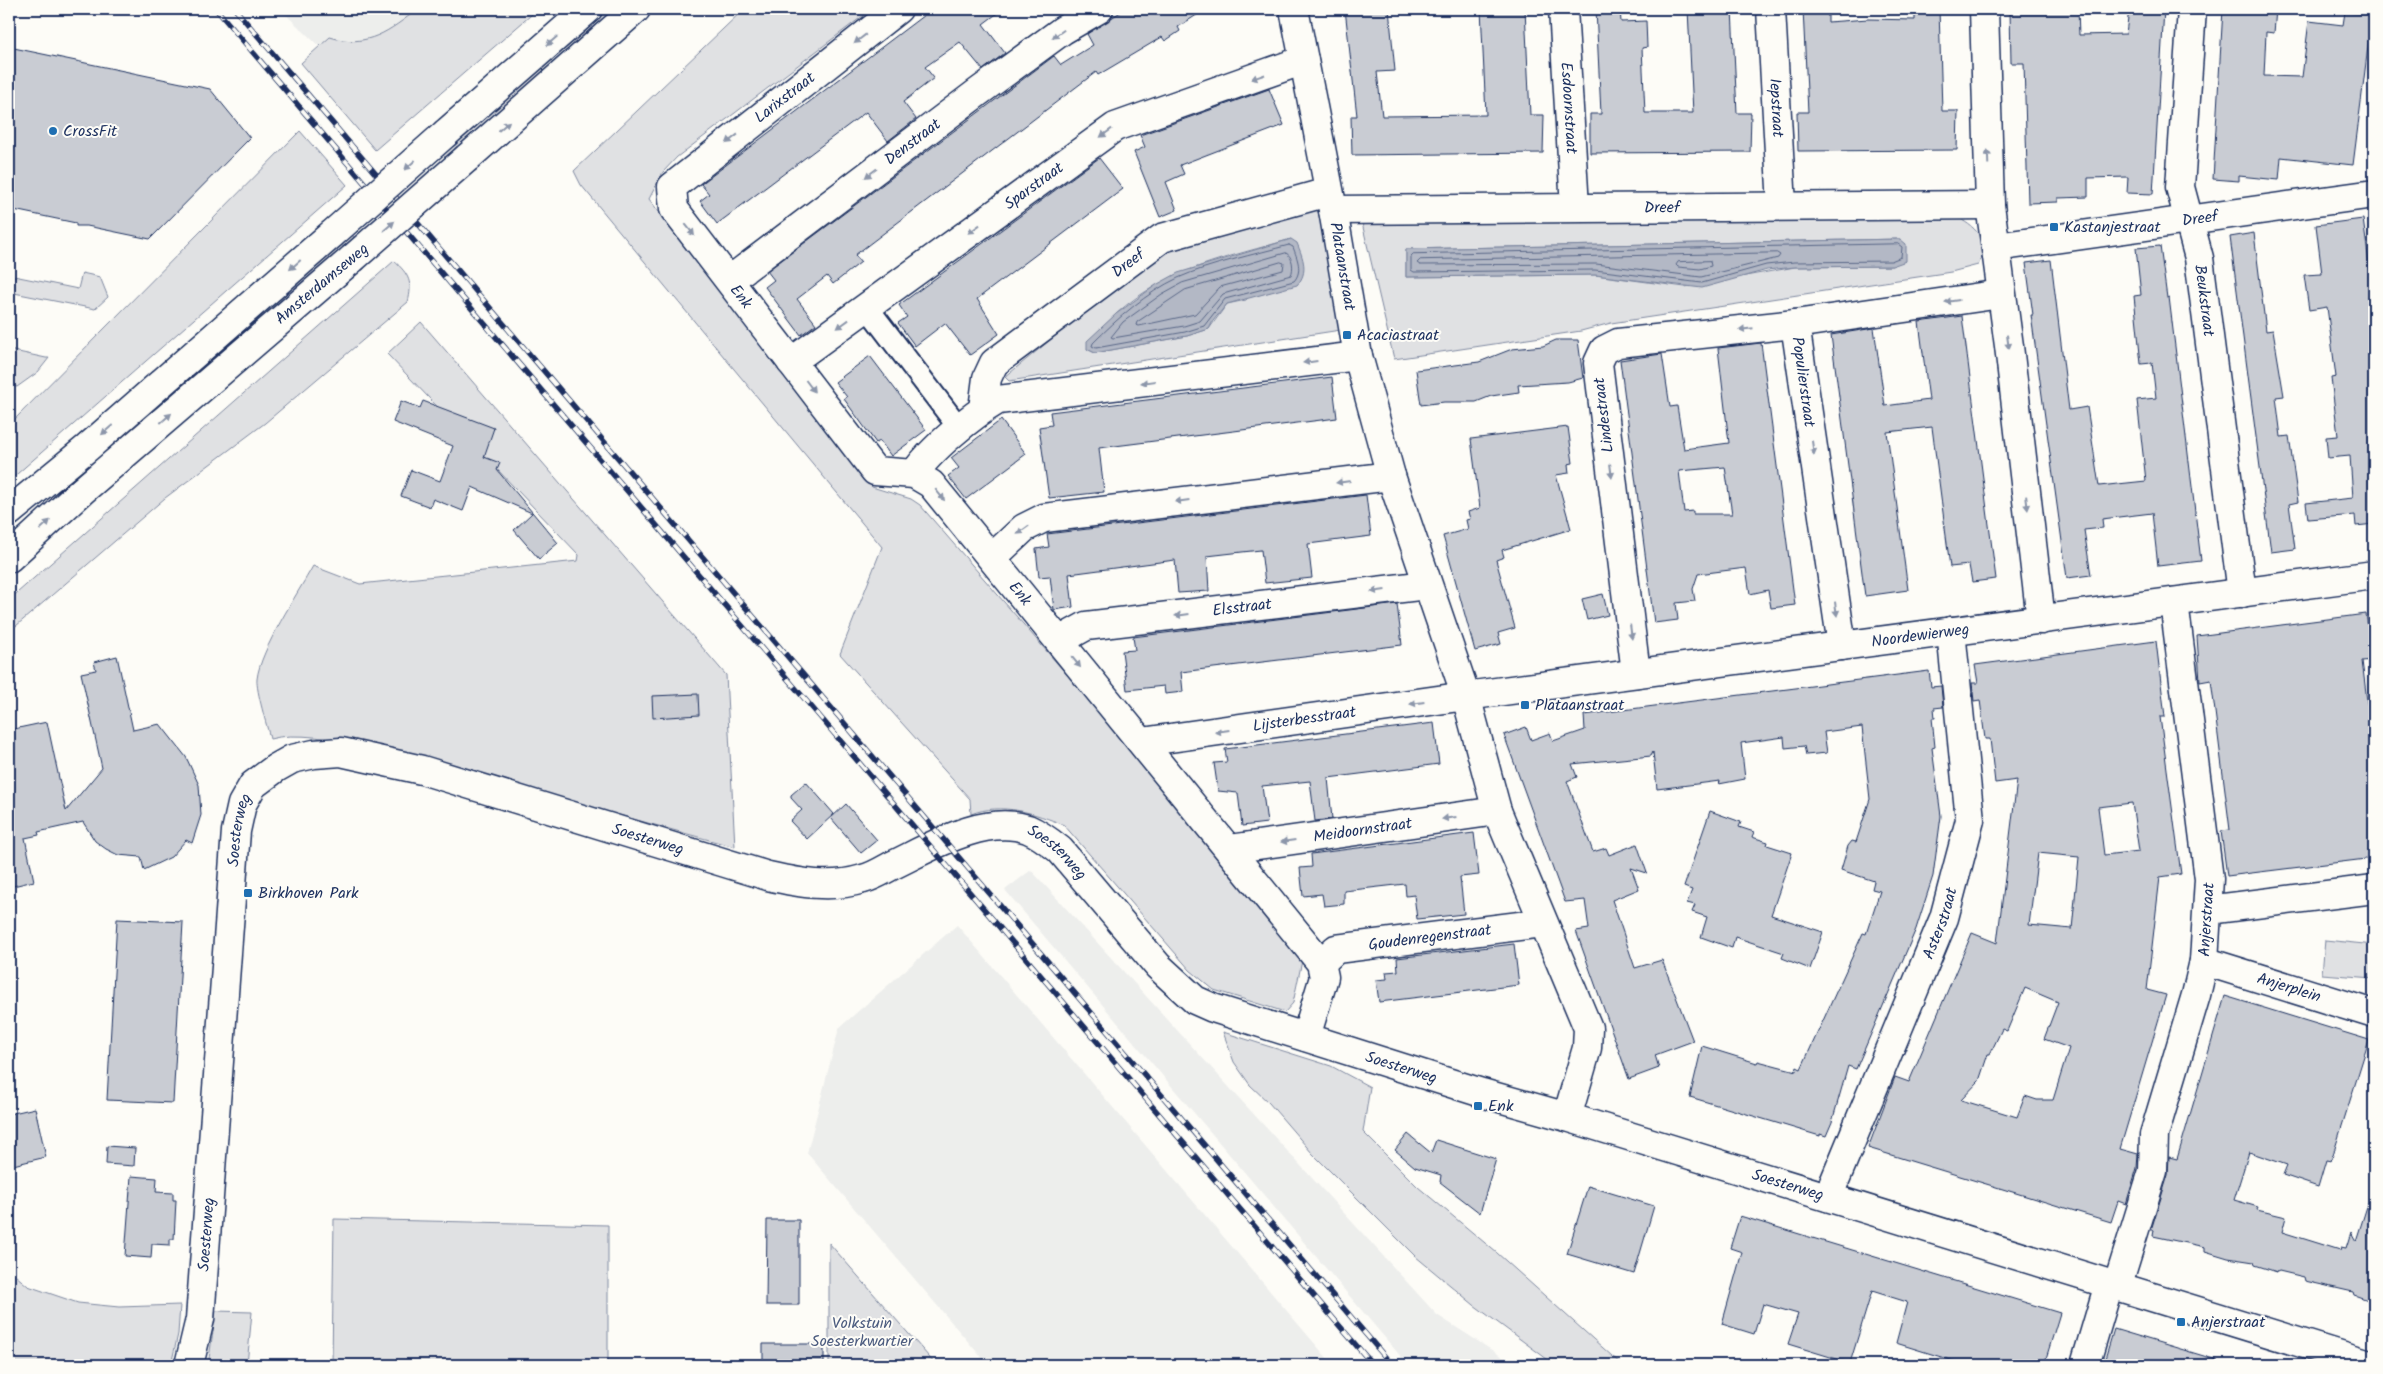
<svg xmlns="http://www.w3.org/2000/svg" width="2383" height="1374" viewBox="0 0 2383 1374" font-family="Kalam,sans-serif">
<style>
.built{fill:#edeeec}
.green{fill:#e0e1e3;stroke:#7e88a0;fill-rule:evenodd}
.water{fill:#b3b8c5;stroke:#76819c}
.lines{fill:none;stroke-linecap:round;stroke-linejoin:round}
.shore{stroke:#586687;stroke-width:1}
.building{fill:#c9ccd3;stroke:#1b2f5e;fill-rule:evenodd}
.pedestrian-casing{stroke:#1b2f5e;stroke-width:25}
.minor-casing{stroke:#1b2f5e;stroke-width:31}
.tertiary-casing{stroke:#1b2f5e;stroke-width:31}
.primary-casing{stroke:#1b2f5e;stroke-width:31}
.pedestrian{stroke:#fdfcf7;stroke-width:21}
.minor{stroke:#fdfcf7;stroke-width:28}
.tertiary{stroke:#fdfcf7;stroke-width:28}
.primary{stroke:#fdfcf7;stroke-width:28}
.rail-casing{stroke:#1b2f5e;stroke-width:5.5}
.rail{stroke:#fdfcf7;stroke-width:4;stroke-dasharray:11;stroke-linecap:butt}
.primary-bridge-casing{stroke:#1b2f5e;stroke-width:31;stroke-linecap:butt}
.primary-bridge{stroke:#fdfcf7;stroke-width:28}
.oneway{fill:#8c96aa}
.poi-dot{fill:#1f6fb2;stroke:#fdfcf7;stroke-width:2}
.labels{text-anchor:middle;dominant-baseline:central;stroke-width:4;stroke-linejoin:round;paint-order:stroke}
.street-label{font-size:16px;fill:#1b2f5e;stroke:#fdfcf7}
.poi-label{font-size:16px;fill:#1b2f5e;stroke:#fdfcf7;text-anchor:start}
.park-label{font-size:16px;fill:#4c5c7f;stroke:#fdfcf7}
</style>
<rect width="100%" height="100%" fill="#fdfcf7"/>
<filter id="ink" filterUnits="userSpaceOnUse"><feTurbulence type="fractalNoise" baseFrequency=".02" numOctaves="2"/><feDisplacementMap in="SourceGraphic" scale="10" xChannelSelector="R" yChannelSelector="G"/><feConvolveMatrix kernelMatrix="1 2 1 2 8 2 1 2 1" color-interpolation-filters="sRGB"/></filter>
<g filter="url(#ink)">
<path class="built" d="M280,9H465L366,91Z
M1031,870L1437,1315L1515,1365H1408L1005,890Z
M957,925L1310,1338L1333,1365H988L807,1153L839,1028Z"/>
<path class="green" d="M418,9H538L375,150L301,63L330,37C368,49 390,30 418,9Z
M605,9H616L447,159L442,154Z
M744,9H872L677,157L663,172L649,199L872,487L911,499L920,505L1140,759L1303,956L1293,1003L1285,1012L1214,990L1190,970L1064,825C1035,813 1002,802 971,814L970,799L840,654L882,547L581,185L574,171Z
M300,131L347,185L9,481V425Z
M1319,204L1347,329L1009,381L1005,377L1159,251ZM1291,239L1246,300L1227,304L1209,329L1187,336L1095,353L1087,349C1096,338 1105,324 1116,314C1165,269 1230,257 1291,239Z
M1958,218C1978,228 1991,243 1978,265L1951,272L1611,323L1581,331L1394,359L1362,223ZM1900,239L1892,266L1795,267L1685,287L1595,275L1406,277V249Z
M351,233L355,239L176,397L171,391Z
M394,261C409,274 413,283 408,302L265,423L165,498L9,632V600Z
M82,273L100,277L108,297L95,309L9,292V275L78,289Z
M421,322L726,675L735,847C651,824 568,801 485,778C435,764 317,725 270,739C267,725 256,691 257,679C260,650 298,593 313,566L360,584L578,561L579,555L387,354Z
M9,350L46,358H49L38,372L17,387L9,385L11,367H9Z
M2325,940L2374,945V978L2322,974Z
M1223,1032L1331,1066L1370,1087L1363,1132L1418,1187L1497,1253L1622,1365H1555L1474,1305L1415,1256L1312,1153L1269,1103L1250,1085L1234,1062Z
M334,1219L608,1225V1365H332Z
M829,1243L936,1365H829Z
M9,1270L28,1286L78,1303L119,1307L180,1305L178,1334L171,1365H9Z
M216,1311L252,1312L247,1365H208Z"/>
<path class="water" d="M1291,239L1297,243C1303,258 1309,272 1297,285L1227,304L1213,321L1209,329L1187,336L1095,353L1087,349V341L1116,314L1156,285L1178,273Z
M1900,239L1906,244V261L1892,266L1795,267L1767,270L1702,288L1595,275L1406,277V249Z"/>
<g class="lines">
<path class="shore" d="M1898,244L1902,247L1901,257L1891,261L1794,262L1766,265L1702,283L1595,270L1414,272L1411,270V256L1413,254Z
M1289,245L1293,247C1297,258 1303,271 1294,281L1225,299L1204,326L1185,332L1096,348L1092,346L1093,343C1118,318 1146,293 1178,278C1209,264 1256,254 1289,245Z
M1286,253C1293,256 1294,269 1291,275L1223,294L1200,321L1184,326L1113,338L1111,337L1123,322L1162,294L1182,283Z
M1777,253L1780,255L1778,258L1701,277L1596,264L1420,265L1417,263L1420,260Z
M1710,261L1711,266L1700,269L1678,267L1676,265L1678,262Z
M1281,262L1284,263L1283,270L1220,287L1195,314L1139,326L1136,325L1137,322L1185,290Z"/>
</g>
<path class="building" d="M932,9H1003L983,24L1005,53L983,70L960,42L925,67L934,78L903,102L916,119L888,141L866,112L717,224L700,201L709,194L701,184Z
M1125,9H1206L1178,27L1180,31L1165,41L1162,37L1098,75L1096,72L855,255L861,262L833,284L827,276L797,299L816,324L801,335L765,287L774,280L767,271L1054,56L1061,65L1093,45L1087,34Z
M1345,9H1389L1395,71L1377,72L1382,116L1486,115L1481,9H1525L1530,115H1544L1543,153L1352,155L1351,116H1357Z
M1596,9H1620L1621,22L1646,21L1647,47L1642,48L1645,113H1693L1688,9H1732L1737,113H1751L1750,152L1590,153V114H1601Z
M1803,9H1828V22L1868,19L1915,20V9H1939L1942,111H1958L1957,150L1798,151L1797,112H1808Z
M2010,9H2078L2079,35L2126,34L2129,9H2164L2153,194L2127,193L2128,177L2088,178V197L2058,198V202L2028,203L2024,63H2011Z
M2223,9H2276L2274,33L2266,32L2264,76L2302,77L2309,21L2343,25L2345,12L2372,15L2353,165L2281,157L2279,180L2239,176V181L2213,179Z
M9,47L210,89L250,138L150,239L87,226H76V223L9,209Z
M1269,89L1284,125L1180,165L1184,174L1166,182L1177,210L1160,217L1134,152L1145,147L1140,135Z
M1099,158L1123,189L977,299L999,334L970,355L945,323L915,346L898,323L907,317L899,305Z
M2363,219L2374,300V524L2356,526L2355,515L2308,519L2306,503L2353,498L2350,456L2328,458L2326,437L2338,436L2331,378L2336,377L2327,307L2309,310L2304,275L2322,274L2316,225Z
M2254,233L2266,331L2273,330L2284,396L2276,397L2281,437L2289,436L2298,502L2289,504L2295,549L2271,552L2230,237Z
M2160,246L2167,298L2169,297L2201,561L2158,566L2152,513L2102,519L2103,528L2084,530L2091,575L2067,578L2031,315H2033L2026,263L2051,260L2069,410L2087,407L2099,486L2146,481L2137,400L2156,398L2152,363L2141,364L2134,296L2141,295L2136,248Z
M1962,316L1996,579L1972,582L1969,565L1950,567L1932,427L1887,432L1908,590L1865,596L1831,335L1874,328L1885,406L1929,400L1919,322Z
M1556,340H1578L1583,378L1568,382L1518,385L1519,392L1491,396L1476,402H1444L1421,405L1416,370L1479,362L1512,349L1543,346Z
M1761,343L1795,605L1771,608L1768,590L1750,594L1746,568L1698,574L1693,589L1695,601L1676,603L1678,620L1654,623L1620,360L1662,354L1670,407L1677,406L1684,449L1729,443L1718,348ZM1725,467L1732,514H1693V511L1684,512L1679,471Z
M870,356L926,430L891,456L880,441L876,443L844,399L847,397L835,382Z
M1332,377L1337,418L1099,448L1104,492L1049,498L1039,427L1052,425L1050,412Z
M401,401L420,408L423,401L494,428L484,457L500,463L497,470L558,543L539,559L514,530L532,513L472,487L463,511L433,499L430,507L401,496L411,470L440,481L453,446L393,422Z
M1001,420L1026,454L966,499L948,476L959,468L951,458Z
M1568,427L1573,463L1568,464L1569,473L1556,475L1571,529L1502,550L1504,557L1496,560L1515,628L1498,633L1501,644L1475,651L1443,536L1468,529L1466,520L1470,519L1468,512L1480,508L1471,439Z
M1366,495L1371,536L1308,544L1312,578L1265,583L1261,550L1242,552L1207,556L1209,591L1178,593L1175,560L1069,574L1073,607L1054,610L1050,576L1039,577L1036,549L1049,547L1047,534Z
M1603,594L1608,615L1587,620L1582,599Z
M1397,604L1402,645L1181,672L1183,692L1165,694L1164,686L1127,690L1122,651L1135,650L1133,637Z
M2366,614L2373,660L2362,661L2374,757V858L2227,876L2221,831L2230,830L2211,680L2200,682L2197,636Z
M2156,641L2165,717H2160L2181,874L2160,877L2147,990L2166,995L2120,1149L2138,1154L2137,1168L2126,1204L2118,1201L2111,1222L1868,1148L1895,1077L1909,1082L1972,933L1997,943L2017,780L1995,783L1990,739H1985L1980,700L1974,701L1972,683H1978L1975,665ZM2132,803L2139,851L2104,855L2098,807ZM2038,853L2079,857L2072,929L2029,925ZM2025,988L2058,1002L2044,1039L2069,1048L2053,1100H2037L2025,1096L2017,1117L1961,1100L1979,1081L1988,1054H1990L2002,1029L2007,1031Z
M117,656L133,730L160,724L186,757L199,785L201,815L192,843L186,840L171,857L144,870L141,857L118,855L106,849L95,841L83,822L38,832L39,835L25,838L34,881L9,887V730L47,722L66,811L102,768L81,673L96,670L94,662Z
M1929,671L1931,687L1941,686L1943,707L1934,708L1935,718H1932L1935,747L1932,748L1941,816L1933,876L1916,929L1856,1069L1848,1066L1832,1122L1826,1136L1820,1134V1136L1690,1097L1702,1046L1757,1063L1758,1061L1796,1071L1797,1067L1801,1069L1863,933L1866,934L1880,891L1872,889L1874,881L1841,870L1848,846L1852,841L1856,842L1870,799L1862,727L1824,732L1827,753L1806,755L1804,746L1785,748L1784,737L1741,743L1745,779L1719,784L1720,781L1657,789L1653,752L1651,756L1572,764L1577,777L1567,781L1593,852L1606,848L1609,855L1637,844L1647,873L1631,868L1639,889L1612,900L1635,968L1662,960L1693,1041L1655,1055L1659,1068L1629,1079L1576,931L1589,929L1585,900L1565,902L1504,735L1526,727L1531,740L1550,733L1553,741L1585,730L1584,715Z
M698,694L699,715L653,718L652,696Z
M1434,723L1439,764L1328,778L1332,819L1315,821L1310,781L1262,786L1267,823L1242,826L1238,793L1218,791L1214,763L1227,762L1225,749Z
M806,782L834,814L807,839L790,821L802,810L791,798V795Z
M846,804L877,840L861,853L831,818Z
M1710,811L1741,822L1739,827L1754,832L1752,837L1768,842L1767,845L1792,853L1771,915L1823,932L1810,969L1782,958L1784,953L1735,937L1732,948L1701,937L1707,917L1692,912L1695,905L1687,903L1692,890L1684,887Z
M1474,833L1479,875L1460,877L1464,914L1417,919L1414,895L1406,896L1405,884L1344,891V904L1324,906L1322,894L1303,896L1300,868L1312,867L1311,854Z
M117,919L183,922L173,1103L107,1100Z
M1514,944L1519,985L1379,1002L1376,980L1387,979L1386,972L1398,971L1397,958Z
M2225,996L2369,1040L2331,1161L2326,1160L2318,1187L2283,1175L2287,1165L2249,1152L2234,1200L2258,1207L2257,1210L2286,1217L2282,1232L2340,1250L2341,1247L2346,1248L2351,1232L2356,1241L2370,1197L2374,1198V1302L2354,1295L2353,1292L2305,1281L2304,1277L2279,1271L2277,1272L2255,1265L2254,1262L2228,1258L2205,1251V1247L2153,1236L2154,1230H2151L2168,1175L2169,1157L2177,1159Z
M35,1108L46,1157L9,1166V1114Z
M1408,1134L1431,1153L1436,1140L1496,1159L1480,1213L1440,1182L1441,1175L1415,1167L1395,1150Z
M107,1146L135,1148L134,1166L106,1164Z
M131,1176L157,1178L156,1192L173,1193V1200H176L174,1239H170V1245L152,1244L151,1258L125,1256Z
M1588,1186L1654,1206L1634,1274L1567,1254Z
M1740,1216L2060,1313L2044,1365H1967L1896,1343L1907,1302L1872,1291L1850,1363L1788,1344L1798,1314L1763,1304L1754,1334L1722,1324L1742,1252L1730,1248Z
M767,1220H799V1305H766Z
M2114,1329L2217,1360V1365H2116L2104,1362Z
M763,1344H824V1365H763Z"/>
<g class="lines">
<defs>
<path id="pedestrian" d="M867,307L960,429"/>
<g id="minor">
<path id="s1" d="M898,9L672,187L674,209L875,471L914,474L931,484L1321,963L1324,977L1306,1037"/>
<path id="s2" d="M1563,9L1575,207"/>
<path id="s3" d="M1771,9L1782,206"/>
<path d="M1984,9L1990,205L2009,346L2041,620"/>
<path id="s4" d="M2192,9L2180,187L2199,258L2242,593"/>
<path id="s5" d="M1333,210L1990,205"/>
<path id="s6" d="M1996,247L2374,194"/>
<path id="s7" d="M730,280L977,93L1063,30L1099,9"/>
<path id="s8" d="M791,362L1115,127L1304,60"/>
<path id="s9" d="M983,409L987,378L994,363L1162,238L1328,192"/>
<path d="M914,474C931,449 971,416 998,400L1358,356"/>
<path d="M992,558L1024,528L1044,518L1391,476"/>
<path id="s10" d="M1059,641L1086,626L1427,585"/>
<path d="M1842,646L1795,324L2001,294"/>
<path d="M1636,673L1598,363L1604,350L1618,343L1795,324"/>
<path id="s11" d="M1142,742L1466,696L1497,811L1588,1028L1587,1048L1567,1117"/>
<path id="s12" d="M1229,849L1497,811"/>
<path d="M2208,910L2374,889"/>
<path id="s13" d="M2204,961L2374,1014"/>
<path id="s14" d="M1321,963L1336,949L1543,923"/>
<path id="s15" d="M1828,1197L1944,918L1970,820L1951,631"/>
<path id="s16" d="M2117,1287L2153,1171L2154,1135L2196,995L2204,961L2209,879L2174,602"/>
<path id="s17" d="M189,1365L200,1319L236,831L242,804L253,785L276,768L292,759L314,754L341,752L422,770L768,876C800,883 830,889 863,879C872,877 882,871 891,866C929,848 983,814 1028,829C1040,834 1050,842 1060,850L1158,966L1195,1000L1213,1008L1482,1093L1567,1117L2373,1365"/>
<path d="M2085,1365L2109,1284"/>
</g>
<g id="tertiary">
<path id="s18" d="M1294,9L1333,210L1358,356L1391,476L1466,696L2374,575"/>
</g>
<path id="primary" d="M446,133L588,9
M467,158L636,9
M9,512L87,448L332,234
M9,558L82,491L352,259"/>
</defs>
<use href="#pedestrian" class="pedestrian-casing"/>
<use href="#minor" class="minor-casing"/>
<use href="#tertiary" class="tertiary-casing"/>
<use href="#primary" class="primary-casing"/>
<use href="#pedestrian" class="pedestrian"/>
<use href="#minor" class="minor"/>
<use href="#tertiary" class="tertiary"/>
<use href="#primary" class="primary"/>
<defs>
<path id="rail" d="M216,9L1373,1365
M235,9L1392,1365"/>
</defs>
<use href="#rail" class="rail-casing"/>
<use href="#rail" class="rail"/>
<defs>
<path id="primary-bridge" d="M332,234L446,133
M352,259L467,158"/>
</defs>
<use href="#primary-bridge" class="primary-bridge-casing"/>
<use href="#primary-bridge" class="primary-bridge"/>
</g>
<defs><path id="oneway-solid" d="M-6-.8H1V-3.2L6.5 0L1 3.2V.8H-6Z" transform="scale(1.25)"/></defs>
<g class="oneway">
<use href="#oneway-solid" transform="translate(1058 34) rotate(145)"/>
<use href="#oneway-solid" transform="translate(860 39) rotate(142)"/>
<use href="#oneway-solid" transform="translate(552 41) rotate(139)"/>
<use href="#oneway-solid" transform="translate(1258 77) rotate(161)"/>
<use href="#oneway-solid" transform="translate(504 126) rotate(-41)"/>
<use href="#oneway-solid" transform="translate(1106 133) rotate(144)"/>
<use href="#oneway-solid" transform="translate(732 139) rotate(142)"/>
<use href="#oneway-solid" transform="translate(1988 157) rotate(-92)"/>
<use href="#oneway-solid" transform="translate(410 165) rotate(138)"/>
<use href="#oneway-solid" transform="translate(871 173) rotate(143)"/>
<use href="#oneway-solid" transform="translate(389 226) rotate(-41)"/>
<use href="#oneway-solid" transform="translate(974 229) rotate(144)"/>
<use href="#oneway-solid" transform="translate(690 230) rotate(52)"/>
<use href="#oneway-solid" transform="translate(295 265) rotate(139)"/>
<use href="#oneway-solid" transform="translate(1952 301) rotate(172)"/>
<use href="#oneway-solid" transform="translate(843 324) rotate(144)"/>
<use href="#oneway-solid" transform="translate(1746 329) rotate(174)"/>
<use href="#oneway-solid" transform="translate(2008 342) rotate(82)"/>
<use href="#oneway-solid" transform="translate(1310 362) rotate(173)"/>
<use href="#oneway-solid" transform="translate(1148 382) rotate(173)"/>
<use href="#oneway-solid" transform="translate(810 386) rotate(53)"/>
<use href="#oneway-solid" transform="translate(166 418) rotate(-41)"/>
<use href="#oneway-solid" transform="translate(107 430) rotate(139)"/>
<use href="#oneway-solid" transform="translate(1813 448) rotate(82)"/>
<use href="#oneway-solid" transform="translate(1611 471) rotate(83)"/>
<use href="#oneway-solid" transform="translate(1343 482) rotate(173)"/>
<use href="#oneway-solid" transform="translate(940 495) rotate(51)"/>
<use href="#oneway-solid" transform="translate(1182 501) rotate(173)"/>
<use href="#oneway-solid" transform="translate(2027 503) rotate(83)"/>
<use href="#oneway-solid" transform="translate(45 525) rotate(-43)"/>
<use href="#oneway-solid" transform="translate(1023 530) rotate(144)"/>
<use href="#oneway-solid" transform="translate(1378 591) rotate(173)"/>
<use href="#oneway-solid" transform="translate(1836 609) rotate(82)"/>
<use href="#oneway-solid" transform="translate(1182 615) rotate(173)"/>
<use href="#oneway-solid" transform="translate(1631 632) rotate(83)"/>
<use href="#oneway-solid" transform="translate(1076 662) rotate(51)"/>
<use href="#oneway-solid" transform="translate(1417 703) rotate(172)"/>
<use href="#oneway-solid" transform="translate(1222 731) rotate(172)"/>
<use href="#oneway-solid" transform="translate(1449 818) rotate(172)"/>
<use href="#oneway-solid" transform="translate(1288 841) rotate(172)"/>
</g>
</g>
<g class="poi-dot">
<circle cx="53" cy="131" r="5"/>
<rect x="2049" y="222" width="10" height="10" rx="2.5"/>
<rect x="1342" y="330" width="10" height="10" rx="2.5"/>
<rect x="1520" y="700" width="10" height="10" rx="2.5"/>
<rect x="243" y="888" width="10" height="10" rx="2.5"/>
<rect x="1473" y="1101" width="10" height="10" rx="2.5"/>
<rect x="2176" y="1317" width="10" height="10" rx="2.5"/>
</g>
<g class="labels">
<g class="street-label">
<text transform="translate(785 98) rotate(-38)">Larixstraat</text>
<text stroke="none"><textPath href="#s2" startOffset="99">Esdoornstraat</textPath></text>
<text stroke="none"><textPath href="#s3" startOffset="99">Iepstraat</textPath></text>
<text stroke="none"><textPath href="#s7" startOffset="229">Denstraat</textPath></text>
<text stroke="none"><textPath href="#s8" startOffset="300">Sparstraat</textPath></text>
<text stroke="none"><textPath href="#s5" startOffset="329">Dreef</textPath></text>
<text stroke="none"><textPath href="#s6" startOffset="206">Dreef</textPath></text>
<text stroke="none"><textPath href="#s9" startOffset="215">Dreef</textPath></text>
<text stroke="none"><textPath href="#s18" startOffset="262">Plataanstraat</textPath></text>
<text transform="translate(322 284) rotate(-40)">Amsterdamseweg</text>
<text stroke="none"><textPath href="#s1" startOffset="420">Enk</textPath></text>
<text stroke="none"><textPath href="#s4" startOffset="295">Beukstraat</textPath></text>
<text transform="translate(1803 382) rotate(82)">Populierstraat</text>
<text transform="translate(1604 415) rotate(-97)">Lindestraat</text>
<text stroke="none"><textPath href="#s1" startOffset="840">Enk</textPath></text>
<text stroke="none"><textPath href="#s10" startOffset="188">Elsstraat</textPath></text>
<text stroke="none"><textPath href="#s18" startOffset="1168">Noordewierweg</textPath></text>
<text stroke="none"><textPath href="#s11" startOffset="164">Lijsterbesstraat</textPath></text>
<text stroke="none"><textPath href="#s12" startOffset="135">Meidoornstraat</textPath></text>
<text stroke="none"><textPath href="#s17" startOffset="538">Soesterweg</textPath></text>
<text stroke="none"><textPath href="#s17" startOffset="1002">Soesterweg</textPath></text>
<text stroke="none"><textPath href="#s17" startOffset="1438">Soesterweg</textPath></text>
<text stroke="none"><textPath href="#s16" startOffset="380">Anjerstraat</textPath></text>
<text stroke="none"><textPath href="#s15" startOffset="296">Asterstraat</textPath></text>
<text stroke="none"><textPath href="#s14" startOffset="115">Goudenregenstraat</textPath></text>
<text stroke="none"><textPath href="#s13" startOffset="89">Anjerplein</textPath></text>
<text stroke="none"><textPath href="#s17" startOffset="1858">Soesterweg</textPath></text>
<text stroke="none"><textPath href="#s17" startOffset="2262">Soesterweg</textPath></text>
<text stroke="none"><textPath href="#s17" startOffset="132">Soesterweg</textPath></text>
</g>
<g class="poi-label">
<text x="63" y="131">CrossFit</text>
<text x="2064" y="227">Kastanjestraat</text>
<text x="1357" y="335">Acaciastraat</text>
<text x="1535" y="705">Plataanstraat</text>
<text x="258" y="893">Birkhoven Park</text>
<text x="1488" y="1106">Enk</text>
<text x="2191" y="1322">Anjerstraat</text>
</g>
<g class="park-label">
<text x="862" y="1323">Volkstuin<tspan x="862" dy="18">Soesterkwartier</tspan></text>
</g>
</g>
<rect width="2383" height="1374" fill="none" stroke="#fdfcf7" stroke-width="30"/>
<rect x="15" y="15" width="2353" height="1344" fill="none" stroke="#1b2f5e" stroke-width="2" filter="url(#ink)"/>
</svg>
